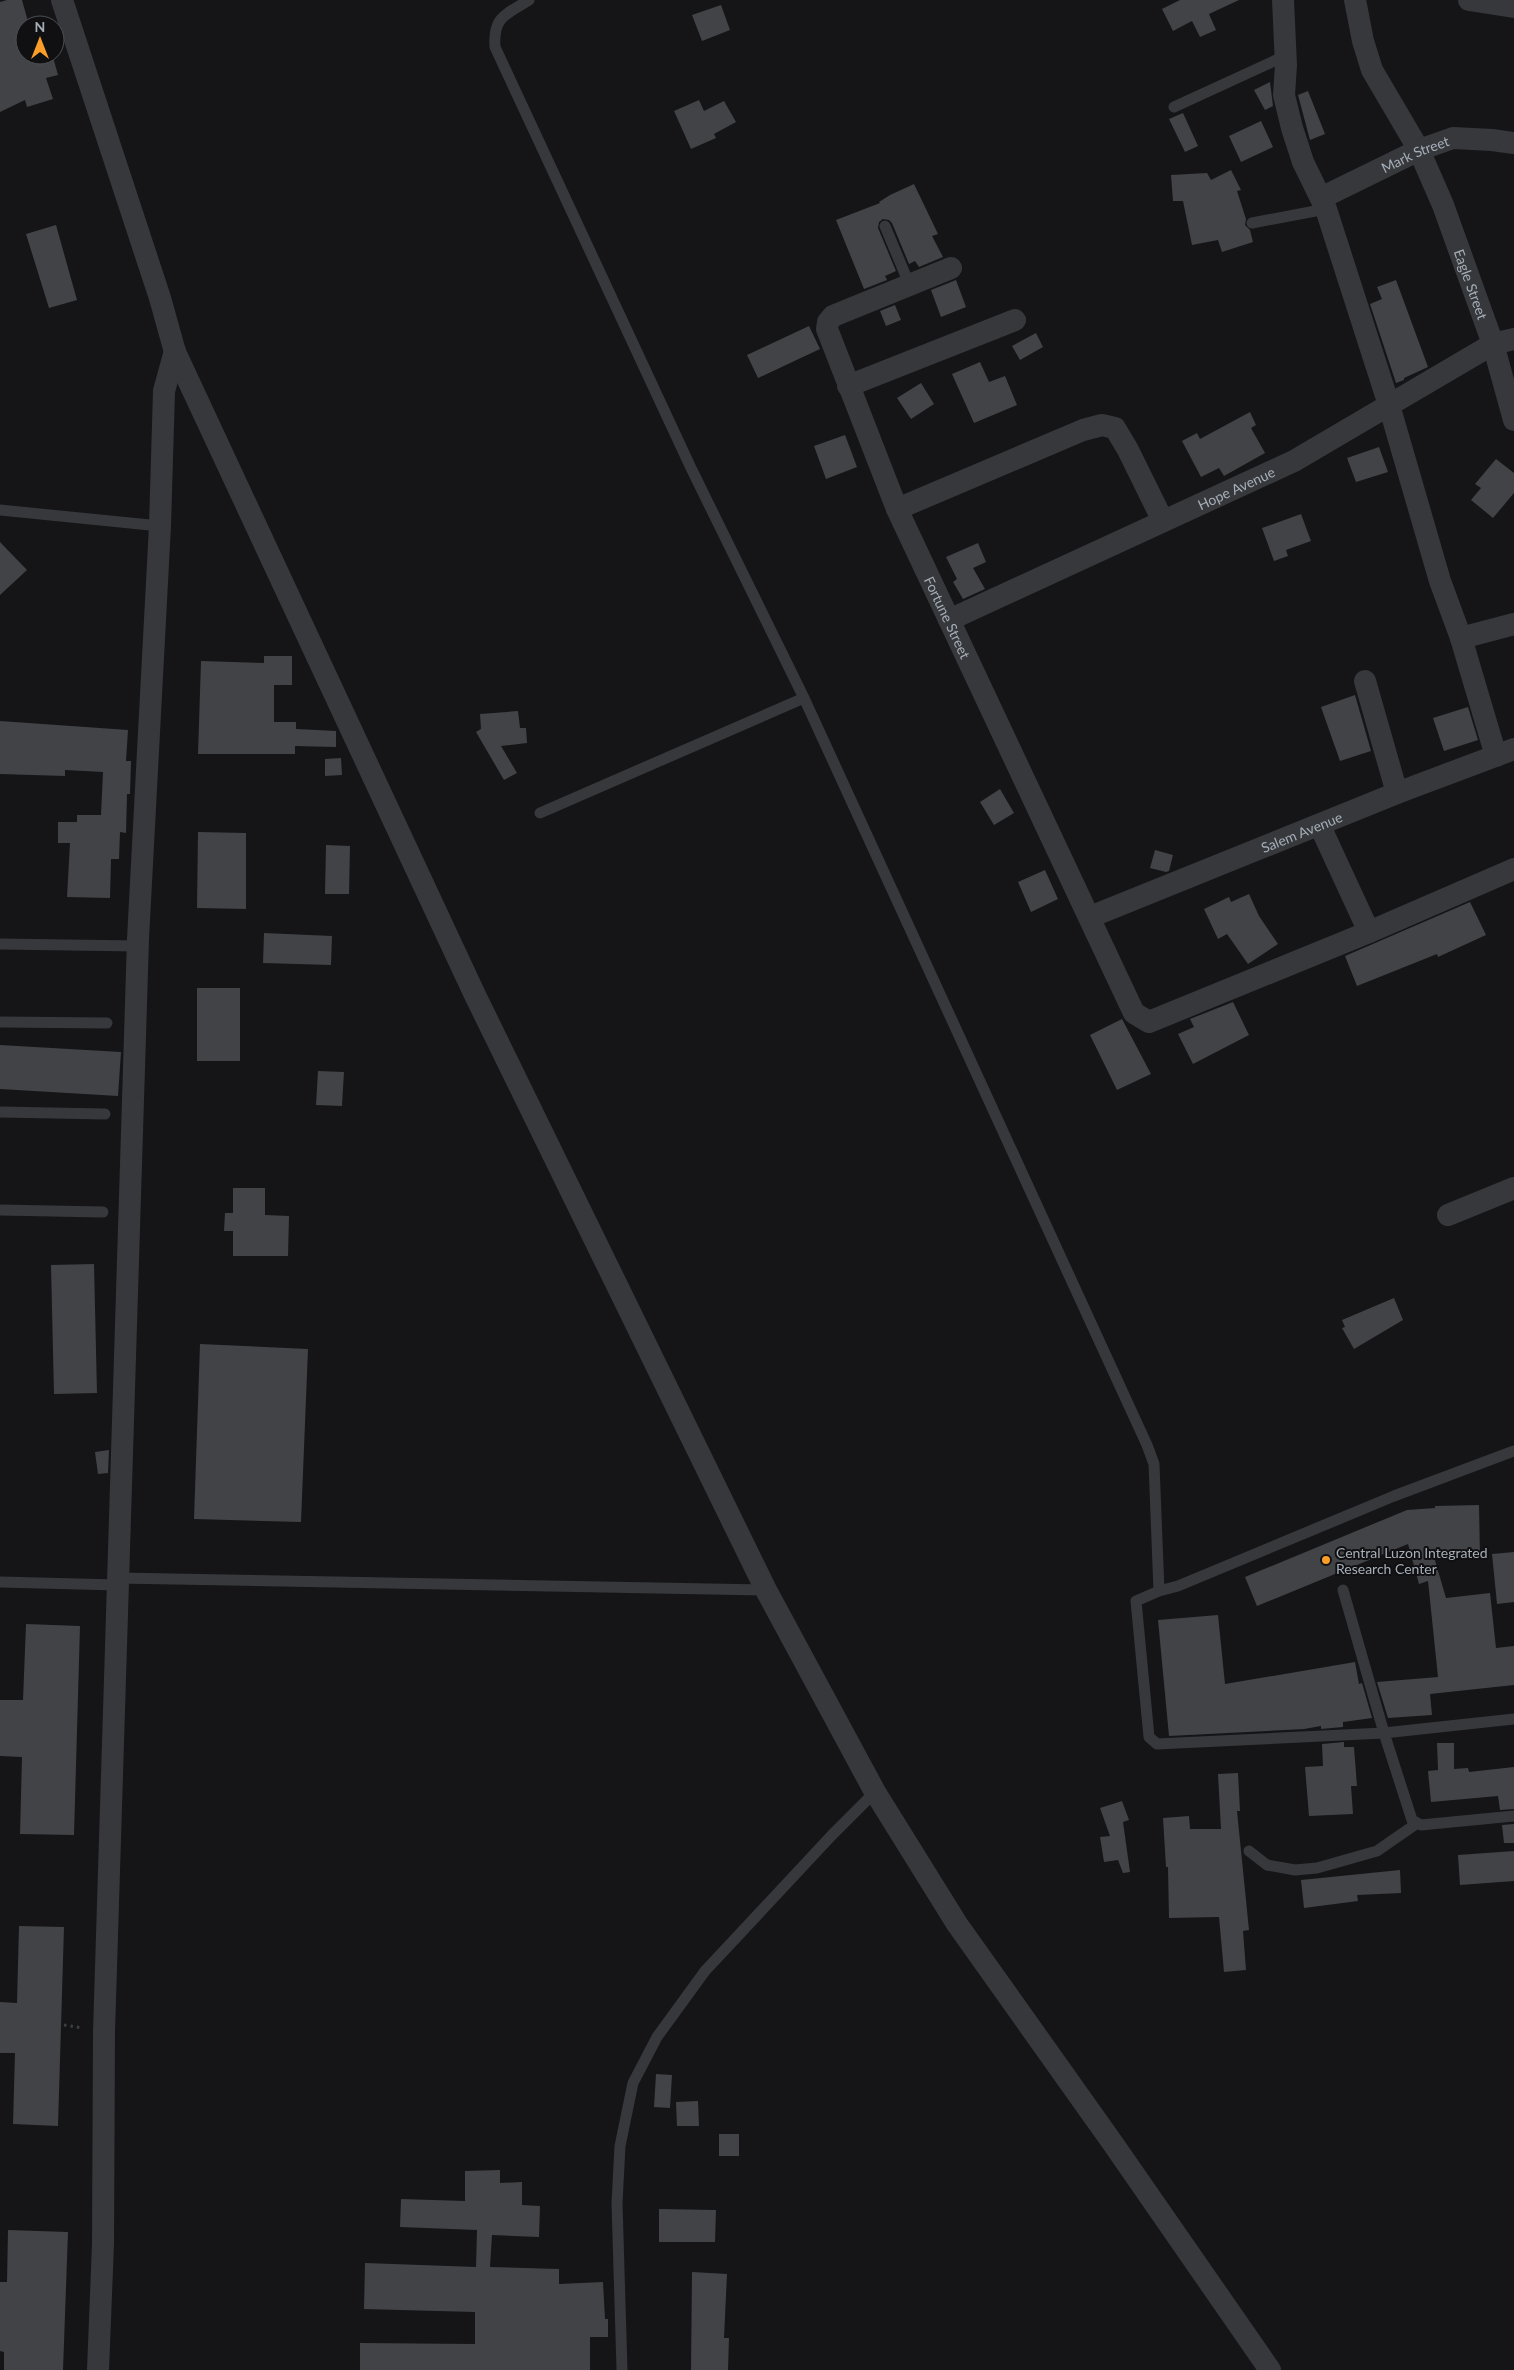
<svg xmlns="http://www.w3.org/2000/svg" width="1514" height="2370" viewBox="0 0 1514 2370" font-family="Lato,sans-serif">
<style>
.building{fill:#414347}
.lines{fill:none;stroke-linecap:round;stroke-linejoin:round}
.path{stroke:#3c3f44;stroke-width:3;stroke-dasharray:2.5 4;stroke-linecap:butt}
.lane{stroke:#36383c;stroke-width:11}
.street{stroke:#36383c;stroke-width:22}
.poi-dot{fill:#fb9d29;stroke:#101012;stroke-width:2}
.labels{text-anchor:middle;dominant-baseline:central;stroke-width:4;stroke-linejoin:round;paint-order:stroke}
.street-label{font-size:14px;fill:#a6aeb8;stroke:#101012}
.poi-label{font-size:14px;fill:#a6aeb8;stroke:#101012;text-anchor:start}
</style>
<rect width="100%" height="100%" fill="#151517"/>
<path class="building" d="M7,0H22L29,25H25V55H38L40,61L53,57L58,75L46,78L53,99L27,107L25,100L0,112V2Z
M1180,0H1239L1209,14L1216,30L1200,37L1192,21L1173,31L1162,9Z
M721,5L730,30L702,41L692,15Z
M1270,82L1273,106L1265,110L1254,90Z
M1308,91L1325,134L1310,140L1298,95Z
M699,100L704,111L724,101L736,122L714,134L716,138L691,149L674,111Z
M1183,113L1198,146L1185,152L1169,119Z
M1261,121L1273,147L1241,162L1229,136Z
M1231,170L1241,190L1237,191L1246,219L1245,225L1250,230L1253,242L1222,252L1218,240L1192,245L1183,201H1173L1171,175L1207,173L1211,180Z
M914,184L938,234L932,236L943,257L919,267L915,261L909,264L892,223L889,220L883,219L879,222L878,228L896,271L885,276L887,280L864,289L836,220L880,203L879,202L890,195Z
M56,225L77,300L49,308L26,234Z
M956,280L966,307L941,317L931,290Z
M1396,280L1428,367L1404,378V380L1396,383L1370,304L1382,299L1377,287Z
M895,305L901,320L886,326L880,311Z
M809,326L820,349L758,378L747,355Z
M1036,333L1043,347L1020,360L1012,346Z
M980,362L989,382L1005,376L1017,405L974,423L952,374Z
M921,383L934,404L911,419L897,398Z
M1250,412L1256,425L1251,428L1265,453L1224,476L1219,468L1201,477L1182,441L1197,433L1200,439Z
M845,435L857,467L826,479L814,446Z
M1379,447L1388,472L1356,482L1347,458Z
M1496,459L1514,473V493L1493,518L1471,500L1481,488L1475,484Z
M1301,514L1311,541L1286,550L1288,556L1274,561L1262,528Z
M0,542L27,570L0,595Z
M978,543L986,562L973,568L985,589L963,599L953,582L957,579L946,557Z
M264,656H292V685H274V722H296V729L336,731V747L295,746V754H198L201,661L264,663Z
M1355,695L1371,751L1340,761L1321,707Z
M1468,707L1478,740L1444,751L1433,718Z
M518,711L520,728H526L527,743L501,746L517,773L504,780L476,732L481,729L480,714Z
M0,721L128,730L126,761H131L130,794H127L126,833L120,832L119,859H111L110,898L67,897L70,843H58V822H77V815H101L103,772L65,770V776L0,774Z
M341,758L342,775L325,776V759Z
M1000,789L1014,813L994,825L980,802Z
M198,832L246,833V909L197,908Z
M326,845L350,846L349,894H325Z
M1155,850L1173,855L1169,871L1166,872L1150,868Z
M1045,870L1058,899L1031,912L1018,882Z
M1249,894L1259,916L1278,944L1248,964L1227,934L1218,939L1204,909L1229,897L1231,902Z
M1470,902L1486,935L1438,957L1437,954L1357,986L1345,956Z
M264,933L332,936L331,965L263,963Z
M197,988H240V1061H197Z
M1233,1002L1249,1035L1193,1064L1178,1034L1194,1027L1190,1019Z
M1122,1019L1151,1074L1117,1090L1090,1035Z
M0,1045L121,1052L118,1096L0,1089Z
M318,1071L344,1072L342,1106L316,1105Z
M233,1188H265V1215L289,1216L288,1256H233V1231H224L225,1213H233Z
M94,1264L97,1393L54,1394L51,1265Z
M1394,1298L1403,1320L1354,1349L1342,1328L1345,1327L1342,1320Z
M200,1344L308,1349L301,1522L194,1519Z
M109,1450L108,1473L98,1474L95,1452Z
M1479,1505L1480,1556L1434,1557L1446,1598L1490,1593L1496,1648L1514,1646V1685L1430,1694L1432,1715L1388,1718L1377,1682L1438,1677L1428,1581L1419,1584L1408,1544L1257,1606L1245,1577L1407,1510L1435,1508V1506Z
M1514,1552V1602L1497,1604L1492,1554Z
M1218,1615L1225,1684L1355,1662L1359,1684L1362,1683L1372,1718L1343,1722V1727L1321,1729V1726L1304,1729L1169,1736L1158,1620Z
M26,1624L80,1626L74,1835L20,1834L22,1757L0,1756V1700H23Z
M1344,1742V1747H1354L1357,1786H1351L1353,1814L1309,1816L1305,1767L1323,1766L1322,1744Z
M1437,1743H1454V1769L1468,1768L1469,1772L1514,1767V1809L1500,1810L1498,1796L1431,1802L1428,1771L1438,1770Z
M1238,1773L1240,1811H1237L1249,1930L1243,1931L1246,1970L1224,1972L1219,1917L1169,1918L1168,1867H1166L1163,1818L1189,1816L1190,1829H1221L1218,1774Z
M1122,1801L1129,1820L1123,1822L1130,1872L1123,1873L1118,1860L1104,1862L1100,1837L1110,1836L1100,1808Z
M1514,1824V1843H1504L1502,1825Z
M1514,1851V1881L1460,1885L1458,1855Z
M1400,1870L1401,1893L1357,1895L1358,1901L1304,1908L1301,1880Z
M19,1926L64,1927L58,2126L13,2124L15,2053H0V2002L17,2003Z
M656,2074L672,2075L670,2108L654,2107Z
M698,2101L699,2126H677L676,2102Z
M719,2134H739V2156H719Z
M500,2170V2183L522,2182V2205L540,2206L539,2237L492,2235L490,2267L559,2269V2284L603,2282L605,2319H608V2337H590V2370H360V2343L475,2344V2312L364,2309L365,2263L476,2267L477,2230L400,2227L401,2199L465,2201V2171Z
M659,2209L716,2210L715,2242H659Z
M8,2230L68,2232L63,2370H4V2352L0,2351V2282H7Z
M692,2272L727,2274L724,2338H729L728,2370H691Z"/>
<g class="lines">
<path class="path" d="M64,2025L83,2028"/>
<path class="lane" d="M529,0C505,15 493,17 495,47L691,468L804,698L1147,1445L1154,1464L1159,1591
M1174,107L1285,56
M1252,223L1326,209
M885,226L910,286
M0,510L160,526
M540,813L804,698
M0,944L138,946
M0,1022L107,1023
M0,1112L105,1114
M0,1210L103,1212
M1514,1451L1394,1496L1178,1586L1159,1591L1136,1601L1149,1737L1157,1744L1384,1733L1514,1719
M118,1578L766,1590
M0,1582L118,1585
M1343,1590L1384,1733L1412,1820L1421,1825L1514,1816
M1249,1851L1267,1865L1295,1870L1317,1868L1377,1851L1416,1824
M622,2370L617,2203L620,2146L633,2083L657,2037L705,1971L832,1835L875,1792"/>
<g class="street">
<path d="M62,0L160,298L175,352L474,993L766,1590L875,1792L957,1924L1114,2145L1270,2370"/>
<path d="M1283,0L1286,65L1284,95L1292,128L1303,162L1326,209L1389,405L1440,581L1461,638L1496,756"/>
<path id="s1" d="M1355,0L1363,41L1372,70L1419,150L1443,205L1493,344L1514,420"/>
<path d="M1469,0L1514,7"/>
<path id="s2" d="M1321,198L1419,150L1453,138L1492,140L1514,143"/>
<path id="s3" d="M951,268L833,316L828,322L827,329L897,509L1134,1013L1149,1022L1369,932L1514,869"/>
<path d="M848,386L1015,320"/>
<path d="M897,509L1083,430L1102,425L1115,428L1128,450L1163,521"/>
<path id="s4" d="M949,620L1294,461L1493,344L1514,339"/>
<path d="M1461,638L1514,624"/>
<path d="M1365,681L1397,793"/>
<path d="M1320,826L1369,932"/>
<path id="s5" d="M1090,917L1397,793L1514,749"/>
<path d="M1448,1215L1514,1188"/>
<path d="M98,2370L103,2244L104,2032L138,939L160,526L164,391L175,351"/>
</g>
</g>
<circle class="poi-dot" cx="1326" cy="1560" r="5"/>
<g class="labels">
<g class="street-label">
<text stroke="none"><textPath href="#s2" startOffset="104">Mark Street</textPath></text>
<text stroke="none"><textPath href="#s1" startOffset="309">Eagle Street</textPath></text>
<text stroke="none"><textPath href="#s4" startOffset="316">Hope Avenue</textPath></text>
<text stroke="none"><textPath href="#s3" startOffset="455">Fortune Street</textPath></text>
<text stroke="none"><textPath href="#s5" startOffset="228">Salem Avenue</textPath></text>
</g>
<g class="poi-label">
<text x="1336" y="1552">Central Luzon Integrated<tspan x="1336" dy="16">Research Center</tspan></text>
</g>
</g>
<g transform="translate(40 40)"><circle r="24" fill="#101012" stroke="#4c4f54"/>
<path d="M0-4L9 19L0 12L-9 19Z" fill="#fb9d29"/>
<text y="-8" font-size="14" font-weight="bold" text-anchor="middle" fill="#a6aeb8">N</text>
</g>
</svg>
